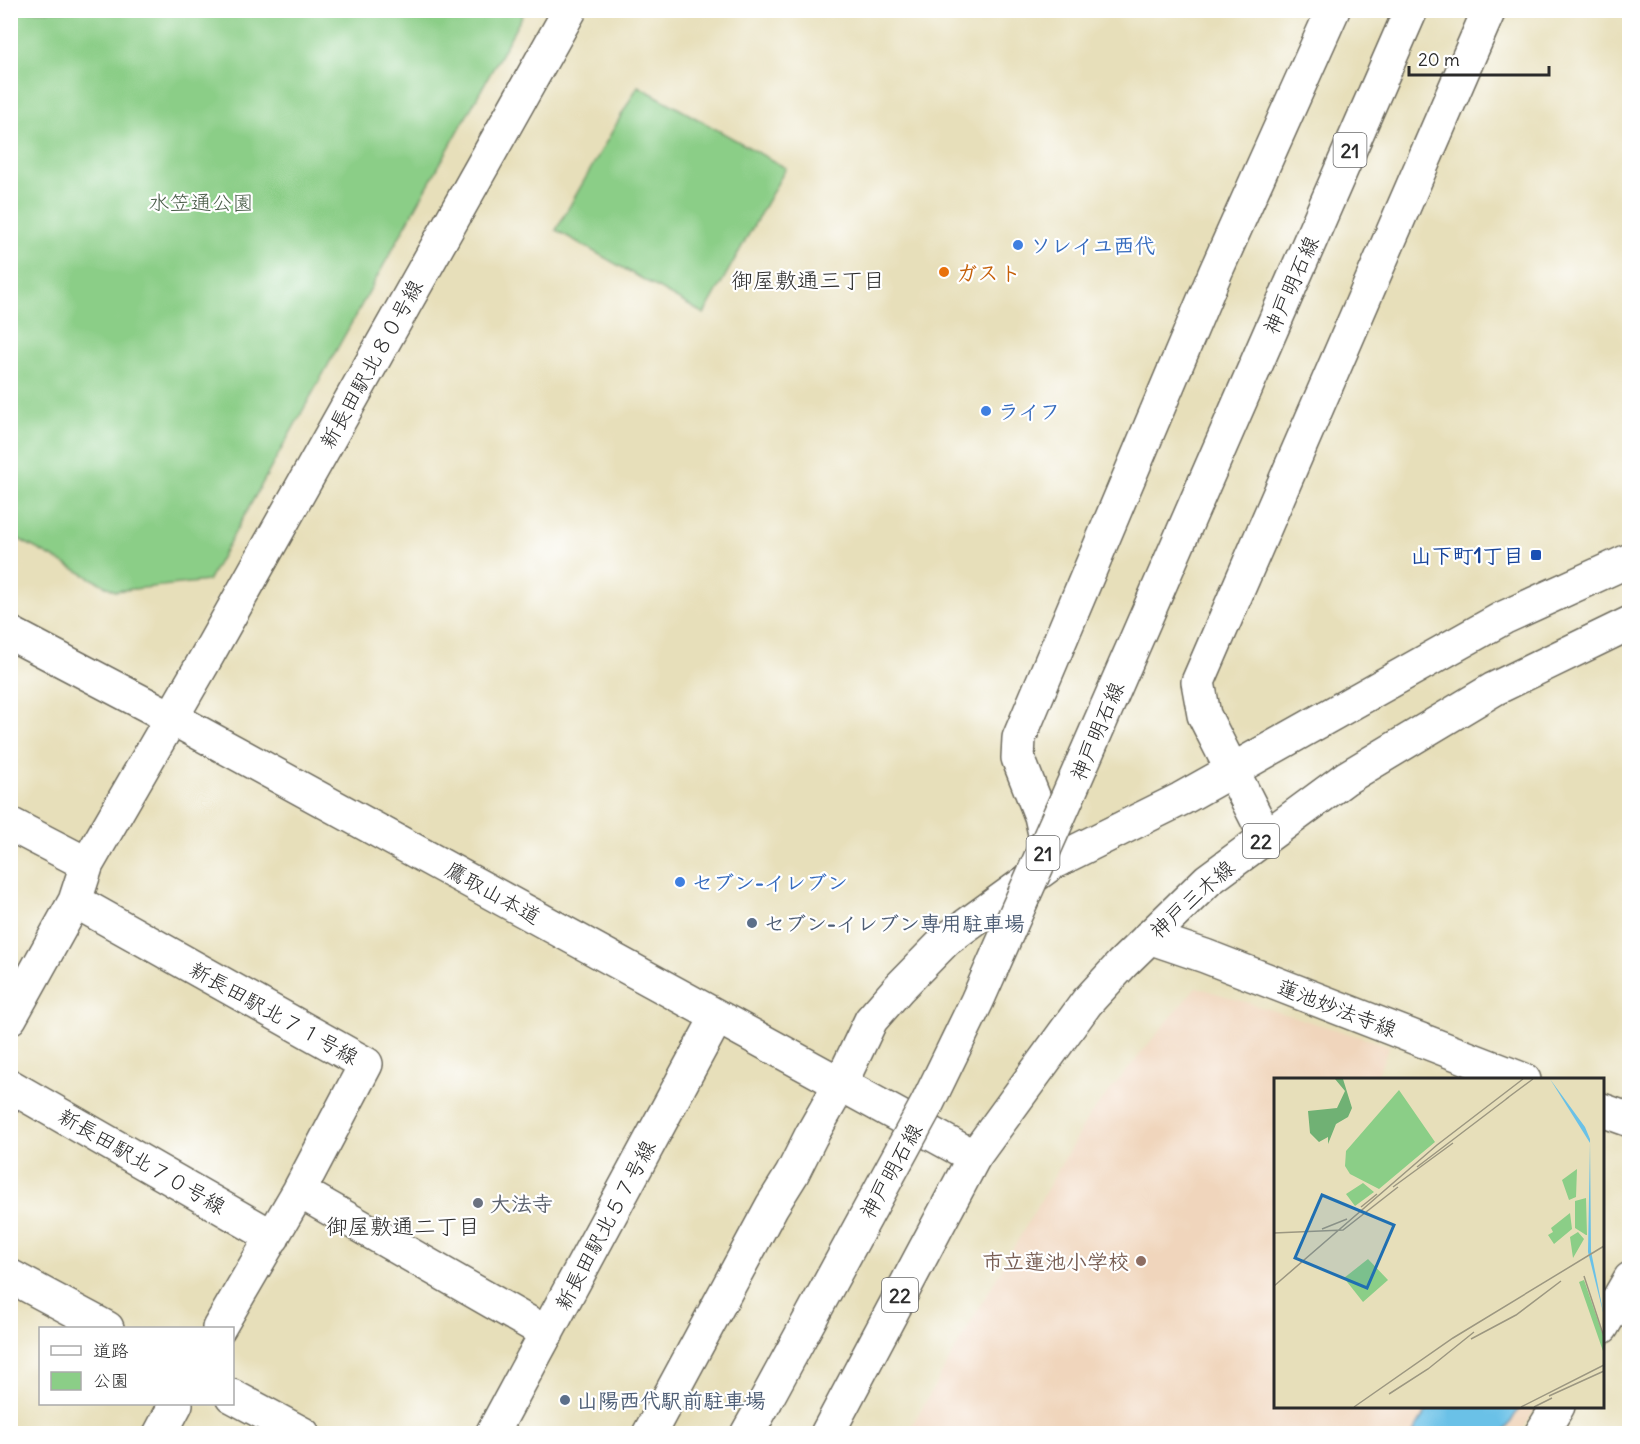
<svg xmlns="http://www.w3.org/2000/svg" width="1640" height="1444" viewBox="0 0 1640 1444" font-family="Delius,'Klee One',sans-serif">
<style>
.built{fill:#f0d5bc}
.green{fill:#8bce87;stroke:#5b7c59;stroke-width:1.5}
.water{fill:#6ac1e7;stroke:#4a7689;stroke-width:1.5}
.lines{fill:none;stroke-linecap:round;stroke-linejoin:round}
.minor-casing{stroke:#6d6a5d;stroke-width:36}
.major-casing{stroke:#6d6a5d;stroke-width:36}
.minor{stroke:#fff;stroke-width:33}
.major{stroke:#fff;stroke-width:33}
.major-bridge-casing{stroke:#6d6a5d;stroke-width:36;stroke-linecap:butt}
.major-bridge{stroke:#fff;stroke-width:33}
.shop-dot{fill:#3f7fe0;stroke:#fff;stroke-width:2}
.food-dot{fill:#e8710a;stroke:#fff;stroke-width:2}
.transit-dot{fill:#1a4fb4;stroke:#fff;stroke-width:2}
.service-dot{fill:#5c6f8a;stroke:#fff;stroke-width:2}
.worship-dot{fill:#6b7280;stroke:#fff;stroke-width:2}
.education-dot{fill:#8d6e63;stroke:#fff;stroke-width:2}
.labels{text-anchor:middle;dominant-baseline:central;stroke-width:4.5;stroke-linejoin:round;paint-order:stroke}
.shield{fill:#fff;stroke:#6b6b6b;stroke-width:1.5}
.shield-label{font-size:20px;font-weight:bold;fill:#2b2b2b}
.park-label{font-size:21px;fill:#485c47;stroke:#fff}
.shop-label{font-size:21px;font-weight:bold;fill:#366cbe;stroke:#fff;text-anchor:start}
.food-label{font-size:21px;font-weight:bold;fill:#c56008;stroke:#fff;text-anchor:start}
.street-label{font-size:21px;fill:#2b2b2b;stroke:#fff}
.transit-label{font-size:21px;font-weight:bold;fill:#164399;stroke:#fff;text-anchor:end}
.service-label{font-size:21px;font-weight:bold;fill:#4e5e75;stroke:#fff;text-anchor:start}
.worship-label{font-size:21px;font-weight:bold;fill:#5b616d;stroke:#fff;text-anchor:start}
.education-label{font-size:21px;font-weight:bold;fill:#785e54;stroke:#fff;text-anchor:end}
.neighbourhood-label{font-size:22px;fill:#2b2b2b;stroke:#fff}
.inset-road{fill:none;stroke:#9c9781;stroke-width:1.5}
.view{fill:#1f6fb2;fill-opacity:0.15;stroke:#1f6fb2;stroke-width:3}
.inset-edge{fill:none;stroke:#2b2b2b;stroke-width:3}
</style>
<rect width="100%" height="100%" fill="#fff"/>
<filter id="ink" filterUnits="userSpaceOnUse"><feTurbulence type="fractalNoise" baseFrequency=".0167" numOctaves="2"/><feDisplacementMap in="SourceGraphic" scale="12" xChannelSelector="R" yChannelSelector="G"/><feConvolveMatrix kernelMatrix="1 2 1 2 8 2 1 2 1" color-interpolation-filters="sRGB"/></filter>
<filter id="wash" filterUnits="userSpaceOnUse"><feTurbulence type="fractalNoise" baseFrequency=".008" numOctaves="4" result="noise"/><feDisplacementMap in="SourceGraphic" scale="24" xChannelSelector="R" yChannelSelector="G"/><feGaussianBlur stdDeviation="1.35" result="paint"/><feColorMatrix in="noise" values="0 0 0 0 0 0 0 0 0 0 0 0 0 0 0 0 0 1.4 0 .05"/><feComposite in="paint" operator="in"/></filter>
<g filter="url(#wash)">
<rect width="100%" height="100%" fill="#e7dfba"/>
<path class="built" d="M1196,987L1389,1046L1376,1079L1276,1080V1406L1536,1407L1520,1434H907L1089,1116Z"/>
<path class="green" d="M10,11H525L208,581L115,591L11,535Z
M638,86L786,168L704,314L556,230Z"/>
<path class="water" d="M1429,1407V1406L1520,1407L1504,1433H1413Z"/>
</g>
<g filter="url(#ink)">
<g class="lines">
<defs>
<path id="minor" d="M10,633L172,718L974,1157
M10,824L87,864
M75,901L366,1064L299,1191L219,1328
M1149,937L1205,956L1524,1080
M10,1018L75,901L87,864L202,665L570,10
M10,1086L273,1237
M1602,1110L1630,1120
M299,1191L547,1333
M10,1276L107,1328
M1602,1327L1630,1279
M232,1396L303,1434
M160,1434L176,1404
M492,1434L717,1017
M1541,1434L1558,1406"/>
<path id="major" d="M1289,289L1411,10
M1266,837L1204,715L1198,682L1489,10
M1051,861L1041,816L1018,758L1019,738L1216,271L1333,10
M649,1434L772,1206L792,1174L811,1136L840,1085L871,1020L899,988L946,940L1052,863L1181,799L1503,618L1630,560
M747,1434L765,1402
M827,1434L974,1157L1087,1002L1122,964L1208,880L1346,778L1494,689L1630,623"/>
</defs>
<use href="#minor" class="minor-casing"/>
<use href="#major" class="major-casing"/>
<use href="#minor" class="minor"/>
<use href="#major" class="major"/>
<defs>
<path id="major-bridge" d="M765,1402L927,1104L977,1001L1068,796L1289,289"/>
</defs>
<use href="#major-bridge" class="major-bridge-casing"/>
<use href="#major-bridge" class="major-bridge"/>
</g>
</g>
<g class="shop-dot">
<circle cx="1018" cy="245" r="6"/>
<circle cx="986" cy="411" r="6"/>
<circle cx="680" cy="882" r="6"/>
</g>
<circle class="food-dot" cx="944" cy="272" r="6"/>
<rect class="transit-dot" x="1530" y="549" width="12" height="12" rx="3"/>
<g class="service-dot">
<circle cx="752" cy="923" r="6"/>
<circle cx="565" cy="1400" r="6"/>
</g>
<circle class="worship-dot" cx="478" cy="1203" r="6"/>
<circle class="education-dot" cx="1141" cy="1261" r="6"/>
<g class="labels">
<g class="shield">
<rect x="1333.5" y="133" width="33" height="34" rx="4.5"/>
<rect x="1243" y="824" width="36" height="34" rx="4.5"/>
<rect x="1026.5" y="836" width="33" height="34" rx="4.5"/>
<rect x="882" y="1278" width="36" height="34" rx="4.5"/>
</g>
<g class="shield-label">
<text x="1350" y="150">21</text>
<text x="1261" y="841">22</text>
<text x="1043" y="853">21</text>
<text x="900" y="1295">22</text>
</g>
<g class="park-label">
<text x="201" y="202">水笠通公園</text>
</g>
<g class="shop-label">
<text x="1030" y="245">ソレイユ西代</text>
<text x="998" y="411">ライフ</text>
<text x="692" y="882">セブン-イレブン</text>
</g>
<g class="food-label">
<text x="956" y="272">ガスト</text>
</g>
<g class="street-label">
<text transform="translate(1291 285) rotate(-66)">神戸明石線</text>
<text transform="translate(371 364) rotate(-61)">新長田駅北８０号線</text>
<text transform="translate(1097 731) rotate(-67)">神戸明石線</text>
<text transform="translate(493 893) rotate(29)">鷹取山本道</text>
<text transform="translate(1192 899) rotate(-42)">神戸三木線</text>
<text transform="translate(1337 1008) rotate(21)">蓮池妙法寺線</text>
<text transform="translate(274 1013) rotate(29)">新長田駅北７１号線</text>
<text transform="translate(142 1161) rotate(30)">新長田駅北７０号線</text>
<text transform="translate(891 1171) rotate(-61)">神戸明石線</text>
<text transform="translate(605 1225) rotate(-62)">新長田駅北５７号線</text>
</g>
<g class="transit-label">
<text x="1524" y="555">山下町1丁目</text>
</g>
<g class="service-label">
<text x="764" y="923">セブン-イレブン専用駐車場</text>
<text x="577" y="1400">山陽西代駅前駐車場</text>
</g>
<g class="worship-label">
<text x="490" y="1203">大法寺</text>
</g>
<g class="education-label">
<text x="1129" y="1261">市立蓮池小学校</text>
</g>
<g class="neighbourhood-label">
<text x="808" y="280">御屋敷通三丁目</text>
<text x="403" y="1226">御屋敷通二丁目</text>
</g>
</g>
<g transform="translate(1274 1078)">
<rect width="330" height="330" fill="#e7dfba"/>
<path d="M125,12L161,64L105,111L76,96L71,88L72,73ZM303,91L302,119L295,122L288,102ZM89,105L100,114L81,128L72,116ZM312,120L313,157H312L301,150V123ZM296,135L298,151L280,166L274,157L279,154L277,150ZM304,154L310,161L299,180L296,159ZM94,181L114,202L89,224L70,200ZM310,202L330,260V276L305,204Z" fill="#8bce87"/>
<path d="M61,1H69L78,30L74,39L62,46L54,66V59L45,64L36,55L34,33L63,30L71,13Z" fill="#70b174"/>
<path d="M276,1L311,49L316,61L317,173L330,238L314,174L316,65Z" fill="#6ac1e7"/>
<path class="inset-road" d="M232,21L259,1M143,89L235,19M119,109L179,65M87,129L103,116M48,151L73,141M0,155L69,152L124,109M310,198L330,259M0,208L163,67L249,1M197,261L242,237L287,203M115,316L154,291L200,254M275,318L330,293M80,329L179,260L330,168M247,329L330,287M260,329L278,320"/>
<path class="view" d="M48,117L120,147L93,210L21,180Z"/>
<rect width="330" height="330" class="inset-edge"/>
</g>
<rect width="1640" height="1444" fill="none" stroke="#fff" stroke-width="36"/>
<rect x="39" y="1327" width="195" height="78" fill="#ffffff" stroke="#aaaaaa" stroke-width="1.5"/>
<rect x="51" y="1346" width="30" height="9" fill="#ffffff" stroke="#aaaaaa" stroke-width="1.5"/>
<text x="93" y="1357" font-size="18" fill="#2b2b2b">道路</text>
<rect x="51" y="1372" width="30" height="18" fill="#8bce87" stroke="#aaaaaa" stroke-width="1.5"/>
<text x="93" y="1387" font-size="18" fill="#2b2b2b">公園</text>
<path d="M1409 66v9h140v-9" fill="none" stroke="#2b2b2b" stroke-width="3"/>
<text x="1418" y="66" font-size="18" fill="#2b2b2b" stroke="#ffffff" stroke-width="4.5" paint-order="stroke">20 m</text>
</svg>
